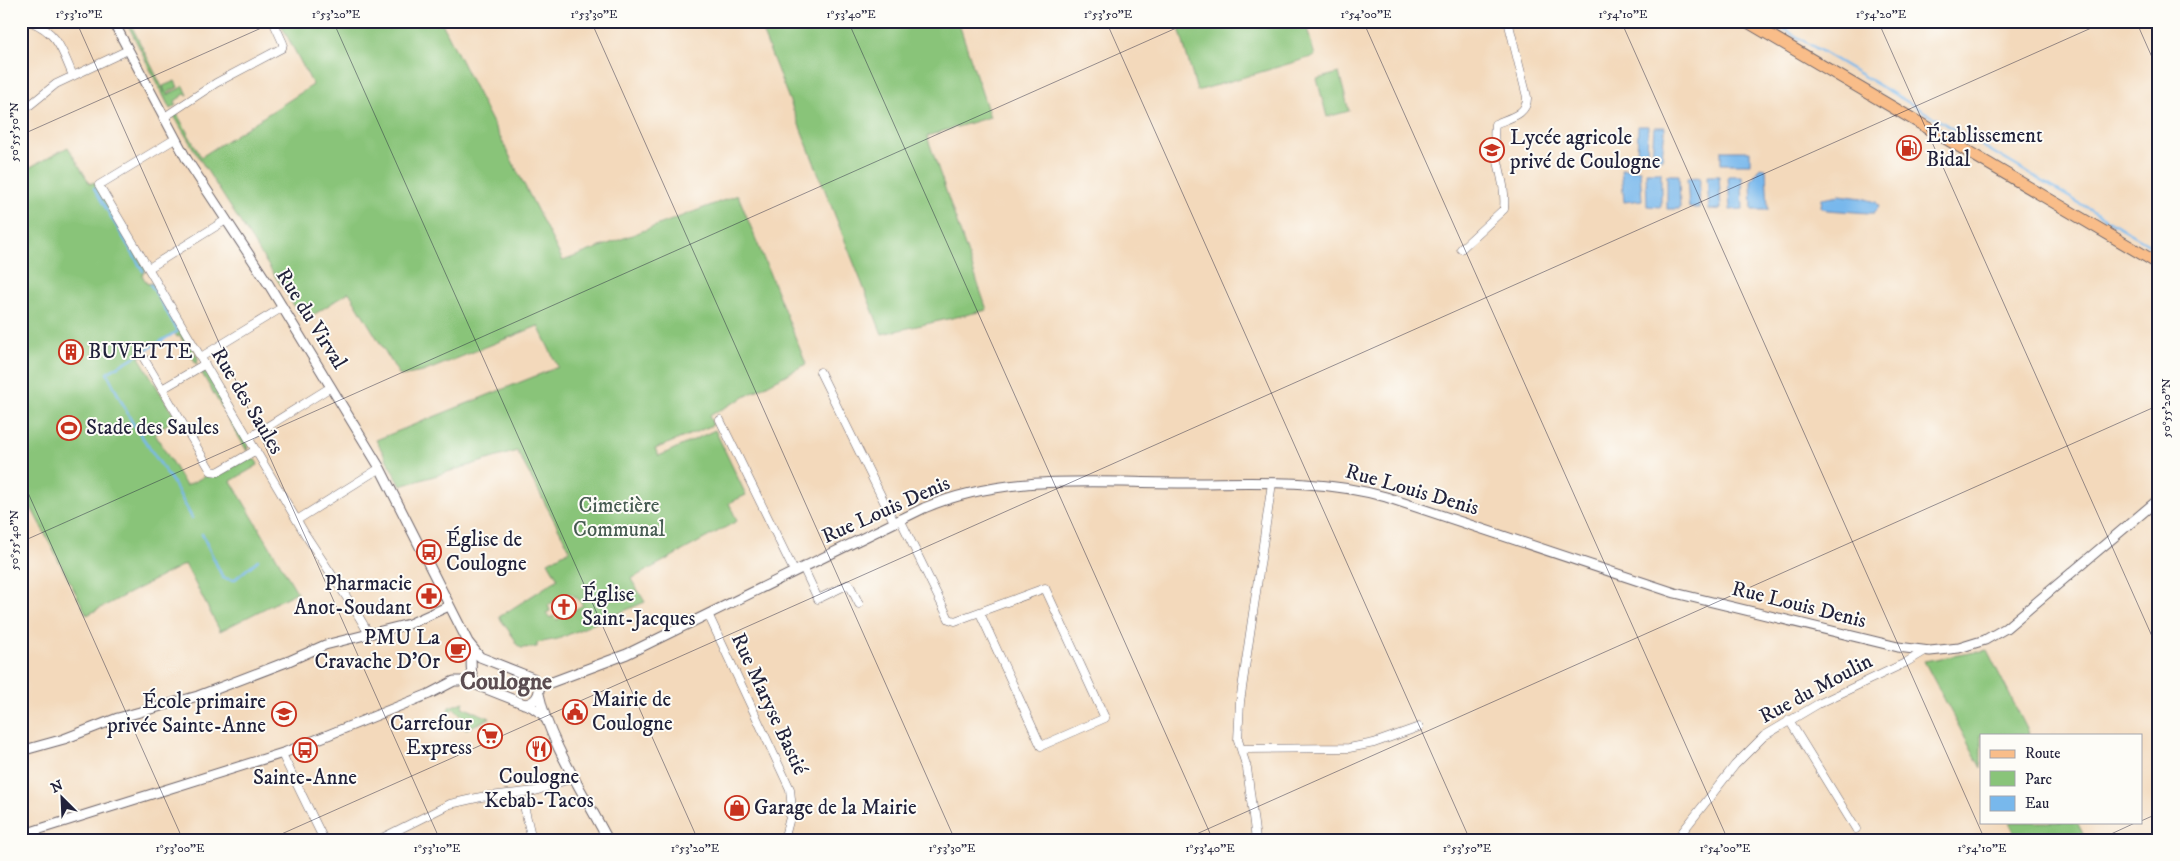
<svg xmlns="http://www.w3.org/2000/svg" width="2180" height="861" viewBox="0 0 2180 861" font-family="'IM FELL DW Pica',serif">
<style>
.green{fill:#89c479;stroke:#56735a;fill-rule:evenodd}
.water{fill:#78b8ec;stroke:#4d6d94}
.lines{fill:none;stroke-linecap:round;stroke-linejoin:round}
.stream{stroke:#78b8ec;stroke-width:2.5}
.minor-casing{stroke:#6b6268;stroke-width:9}
.tertiary-casing{stroke:#6b6268;stroke-width:11}
.primary-casing{stroke:#6b6268;stroke-width:13}
.minor{stroke:#fff;stroke-width:8}
.tertiary{stroke:#fff;stroke-width:9}
.primary{stroke:#f9bd89;stroke-width:11}
.ticks{fill:none;stroke:#22223b;stroke-width:1;stroke-opacity:0.45}
.labels{text-anchor:middle;dominant-baseline:central;stroke-width:4;stroke-linejoin:round;paint-order:stroke}
.poi-label{font-size:21px;fill:#22223b;stroke:#fdfcf7;text-anchor:start}
.street-label{font-size:21px;fill:#22223b;stroke:#fdfcf7}
.park-label{font-size:21px;fill:#465b51;stroke:#fdfcf7}
.quarter-label{font-size:24px;font-weight:bold;fill:#5b4d51;stroke:#fdfcf7}
.neatline{fill:none;stroke:#22223b;stroke-width:2}
.ticks-label{font-size:12px;text-anchor:middle;fill:#22223b}
</style>
<rect width="100%" height="100%" fill="#fdfcf7"/>
<filter id="ink" filterUnits="userSpaceOnUse"><feTurbulence type="fractalNoise" baseFrequency=".02" numOctaves="2"/><feDisplacementMap in="SourceGraphic" scale="10" xChannelSelector="R" yChannelSelector="G"/><feConvolveMatrix kernelMatrix="1 2 1 2 8 2 1 2 1" color-interpolation-filters="sRGB"/></filter>
<filter id="wash" filterUnits="userSpaceOnUse"><feTurbulence type="fractalNoise" baseFrequency=".0096" numOctaves="4" result="noise"/><feDisplacementMap in="SourceGraphic" scale="20" xChannelSelector="R" yChannelSelector="G"/><feGaussianBlur stdDeviation="1.12" result="paint"/><feColorMatrix in="noise" values="0 0 0 0 0 0 0 0 0 0 0 0 0 0 0 0 0 1.4 0 .05"/><feComposite in="paint" operator="in"/></filter>
<g filter="url(#wash)">
<rect width="100%" height="100%" fill="#f3d9bb"/>
<path class="green" d="M126,21H129L165,93L163,86L175,81L178,87L167,93V95L184,86L188,95L185,94L175,101L176,105L170,109Z
M279,21H441L563,261L738,195L806,364L709,416L713,425L655,449L659,456L715,430L746,495L729,503L737,521L631,579L645,602L558,639L537,643V647L521,648L514,642L516,641L499,617L558,579L548,562L570,550L517,451L401,486L376,440L558,367L538,326L423,372L400,376L349,292L304,321L199,158L174,116L177,114L201,157L313,85ZM569,593L576,597L583,605L557,620L553,616L550,618L546,613L550,611L548,605Z
M758,21H958L990,117L927,136L987,310L882,334Z
M1177,21H1305L1315,56L1197,91Z
M1339,73L1349,111L1327,117L1317,79Z
M68,147L90,184L94,182L146,270L142,275L147,284L153,283L198,358L197,365L180,336L177,337L175,333L144,351L145,353L139,357L176,419L159,429L160,431L155,434L186,486L209,474L215,476L248,458L256,460L258,465L231,481L297,592L220,631L185,564L87,615L21,488V172Z
M200,370L206,372L248,443L247,451Z
M1987,650L2030,735H1981V768L1924,661Z
M464,702L462,707L490,718L466,729L465,727L468,722L454,708L450,711L448,710L449,707Z
M2010,822H2077L2086,840H2018Z"/>
<path class="water" d="M1638,126H1648L1647,158H1637Z
M1654,127H1665L1662,159H1652Z
M1721,151H1750V164H1721Z
M1760,167L1766,168L1768,210H1752L1751,181Z
M1621,169L1640,170L1642,200L1624,202Z
M1646,172H1661V207L1647,206Z
M1667,175H1679L1680,209H1667Z
M1707,176H1719L1721,209L1709,210Z
M1728,176H1742L1743,209L1730,210Z
M1700,177L1699,208H1689L1687,178Z
M1840,195L1862,198L1876,202L1879,207L1874,213H1869L1827,210L1821,207L1822,198Z"/>
<g class="lines">
<path class="stream" d="M1770,21L2159,250
M94,188L143,271
M151,285L178,331L107,373L132,422L174,484L192,518
M202,534L223,578L234,580L258,560"/>
</g>
</g>
<g filter="url(#ink)">
<g class="lines">
<defs>
<path id="minor" d="M29,21C58,32 62,50 73,76
M21,108L30,105L56,84L128,50
M163,118L216,83L282,48L283,43L273,21
M175,139L99,185L305,534L355,610L369,634
M1461,249L1504,209C1507,180 1491,153 1495,124C1508,118 1528,115 1527,97L1508,21
M149,268L226,220
M143,357L211,471L218,472L256,450
M201,357L283,307
M820,372L894,522
M162,389L205,364
M720,420L794,571
M249,438L331,387
M900,519L949,619L955,621L1045,588L1105,718L1041,746L980,613
M297,520L380,468
M803,567L818,599L849,584L859,604
M708,614L790,789L792,810L784,840
M1789,720L1856,829
M1241,749L1349,748L1374,743L1419,727
M282,754L324,840
M521,793L532,840
M378,840L450,804L481,797L535,791L575,777
M1256,840L1247,768L1238,740L1240,702L1272,483
M1676,840L1735,765L1764,736L1818,704L1905,663L1925,651"/>
<path id="tertiary" d="M113,21L187,160L269,285L380,468L468,642L480,657L533,678C544,687 539,703 524,704
M470,647C473,659 468,676 477,685
M539,687L627,654L924,508C1006,473 1096,483 1183,483C1251,483 1320,478 1386,497L1675,593L1898,647L1930,651L1959,648L1985,640L2006,628L2159,499
M539,694C549,742 585,795 608,840
M21,751L64,739L118,718L198,696L289,661L325,645L409,624L449,606
M21,835L286,752L429,694L454,681H466L532,707L542,714L547,721"/>
<path id="primary" d="M1746,21L2159,264"/>
</defs>
<use href="#minor" class="minor-casing"/>
<use href="#tertiary" class="tertiary-casing"/>
<use href="#primary" class="primary-casing"/>
<use href="#minor" class="minor"/>
<use href="#tertiary" class="tertiary"/>
<use href="#primary" class="primary"/>
</g>
</g>
<path class="ticks" d="M76,21L440,840M333,21L698,840M591,21L955,840M848,21L1213,840M1106,21L1470,840M1363,21L1728,840M1621,21L1985,840M1878,21L2159,652M2136,21L2159,73M21,135L277,21M21,477L183,840M21,542L1192,21M2141,821L2159,813M268,840L2107,21M1183,840L2159,405M2098,840L2137,822"/>
<defs>
<symbol id="fuel-ring" viewBox="-11 -11 22 22"><circle r="9.5" fill="#fdfcf7" stroke="#c8321e" stroke-width="1.5"/><path d="M-5.5-6h7V0h2V4h1.3V-2.5L3-4.5l.8-.8L6-3V5H2.5V1h-1V6h-7ZM-4.2-4.7v3.2H.2V-4.7Z" fill="#c8321e"/></symbol>
<symbol id="school-ring" viewBox="-11 -11 22 22"><circle r="9.5" fill="#fdfcf7" stroke="#c8321e" stroke-width="1.5"/><path d="M0-5L7-2L0 1L-7-2ZM-4 1L0 2.5L4 1V4Q0 6-4 4Z" fill="#c8321e"/></symbol>
<symbol id="building-ring" viewBox="-11 -11 22 22"><circle r="9.5" fill="#fdfcf7" stroke="#c8321e" stroke-width="1.5"/><path d="M-4-6H4V6H1V3H-1V6H-4ZM-2.5-4.3h1.7v1.8h-1.7ZM.8-4.3h1.7v1.8H.8ZM-2.5-1h1.7V.8h-1.7ZM.8-1h1.7V.8H.8Z" fill="#c8321e"/></symbol>
<symbol id="stadium-ring" viewBox="-11 -11 22 22"><circle r="9.5" fill="#fdfcf7" stroke="#c8321e" stroke-width="1.5"/><path d="M0-5a6.5 5 0 1 0 0 10a6.5 5 0 1 0 0-10ZM-3.5-1.8h7v3.6h-7Z" fill="#c8321e"/></symbol>
<symbol id="bus-ring" viewBox="-11 -11 22 22"><circle r="9.5" fill="#fdfcf7" stroke="#c8321e" stroke-width="1.5"/><path d="M-5-6H5V4H4V6H2V4H-2V6H-4V4H-5ZM-3.5-4V0h7V-4ZM-3.5 1.2v1.5H-2V1.2ZM2 1.2v1.5H3.5V1.2Z" fill="#c8321e"/></symbol>
<symbol id="pharmacy-ring" viewBox="-11 -11 22 22"><circle r="9.5" fill="#fdfcf7" stroke="#c8321e" stroke-width="1.5"/><path d="M-2-6h4v4h4v4h-4v4h-4v-4h-4v-4h4Z" fill="#c8321e"/></symbol>
<symbol id="church-ring" viewBox="-11 -11 22 22"><circle r="9.5" fill="#fdfcf7" stroke="#c8321e" stroke-width="1.5"/><path d="M-1.2-6h2.4v3.5h3.3v2.4h-3.3V6h-2.4V-.1h-3.3v-2.4h3.3Z" fill="#c8321e"/></symbol>
<symbol id="cafe-ring" viewBox="-11 -11 22 22"><circle r="9.5" fill="#fdfcf7" stroke="#c8321e" stroke-width="1.5"/><path d="M-5.5-4.5H6V0H3Q3 3.5 0 3.5H-2.5Q-5.5 3.5-5.5 0ZM3-3.2v2h1.7v-2ZM-6 4.5H4V6H-6Z" fill="#c8321e"/></symbol>
<symbol id="civic-ring" viewBox="-11 -11 22 22"><circle r="9.5" fill="#fdfcf7" stroke="#c8321e" stroke-width="1.5"/><path d="M-.6-6.5H3V-4.5H.6V-3L4-1V1h2V6H-6V1h2V-1L-.6-3ZM-1.2 2.5V6h2.4V2.5Z" fill="#c8321e"/></symbol>
<symbol id="supermarket-ring" viewBox="-11 -11 22 22"><circle r="9.5" fill="#fdfcf7" stroke="#c8321e" stroke-width="1.5"/><path d="M-6-5.5h2.5l.6 2H6L4.5 2H-2.5L-4.4-4H-6ZM-1.5 3.2a1.3 1.3 0 1 0 .1 0ZM3 3.2a1.3 1.3 0 1 0 .1 0Z" fill="#c8321e"/></symbol>
<symbol id="restaurant-ring" viewBox="-11 -11 22 22"><circle r="9.5" fill="#fdfcf7" stroke="#c8321e" stroke-width="1.5"/><path d="M-5-6h1v4h1v-4h1v4h1v-4h1v5L-1.5 .5V6h-2V.5L-5-1ZM5-6V6H3V1.5H1.5Q1.5-4 5-6Z" fill="#c8321e"/></symbol>
<symbol id="shop-ring" viewBox="-11 -11 22 22"><circle r="9.5" fill="#fdfcf7" stroke="#c8321e" stroke-width="1.5"/><path d="M-5-2.5h2.3a2.7 3.5 0 0 1 5.4 0H5L5.5 6h-11ZM-1.5-2.5h3a1.5 2.3 0 0 0-3 0Z" fill="#c8321e"/></symbol>
</defs>
<g fill-rule="evenodd">
<use href="#fuel-ring" x="1895" y="134" width="28" height="28"/>
<use href="#school-ring" x="1478" y="136" width="28" height="28"/>
<use href="#building-ring" x="57" y="338" width="28" height="28"/>
<use href="#stadium-ring" x="55" y="414" width="28" height="28"/>
<use href="#bus-ring" x="415" y="538" width="28" height="28"/>
<use href="#pharmacy-ring" x="415" y="582" width="28" height="28"/>
<use href="#church-ring" x="550" y="593" width="28" height="28"/>
<use href="#cafe-ring" x="444" y="636" width="28" height="28"/>
<use href="#civic-ring" x="561" y="698" width="28" height="28"/>
<use href="#school-ring" x="270" y="700" width="28" height="28"/>
<use href="#supermarket-ring" x="476" y="722" width="28" height="28"/>
<use href="#restaurant-ring" x="525" y="735" width="28" height="28"/>
<use href="#bus-ring" x="291" y="736" width="28" height="28"/>
<use href="#shop-ring" x="723" y="794" width="28" height="28"/>
</g>
<g class="labels">
<g class="poi-label">
<text x="1926" y="136">Établissement<tspan x="1926" dy="24">Bidal</tspan></text>
<text x="1510" y="138">Lycée agricole<tspan x="1510" dy="24">privé de Coulogne</tspan></text>
<text x="88" y="352">BUVETTE</text>
<text x="86" y="428">Stade des Saules</text>
<text x="446" y="540">Église de<tspan x="446" dy="24">Coulogne</tspan></text>
<text x="412" y="584" text-anchor="end">Pharmacie<tspan x="412" dy="24">Anot-Soudant</tspan></text>
<text x="582" y="595">Église<tspan x="582" dy="24">Saint-Jacques</tspan></text>
<text x="440" y="638" text-anchor="end">PMU La<tspan x="440" dy="24">Cravache D'Or</tspan></text>
<text x="592" y="700">Mairie de<tspan x="592" dy="24">Coulogne</tspan></text>
<text x="266" y="702" text-anchor="end">École primaire<tspan x="266" dy="24">privée Sainte-Anne</tspan></text>
<text x="472" y="724" text-anchor="end">Carrefour<tspan x="472" dy="24">Express</tspan></text>
<text x="539" y="777" text-anchor="middle">Coulogne<tspan x="539" dy="24">Kebab-Tacos</tspan></text>
<text x="305" y="778" text-anchor="middle">Sainte-Anne</text>
<text x="754" y="808">Garage de la Mairie</text>
</g>
<g class="street-label">
<text transform="translate(311 319) rotate(58)">Rue du Virval</text>
<text transform="translate(247 401) rotate(59)">Rue des Saules</text>
<text transform="translate(1412 490) rotate(16)">Rue Louis Denis</text>
<text transform="translate(886 510) rotate(-24)">Rue Louis Denis</text>
<text transform="translate(1799 605) rotate(14)">Rue Louis Denis</text>
<text transform="translate(1816 689) rotate(-28)">Rue du Moulin</text>
<text transform="translate(769 704) rotate(65)">Rue Maryse Bastié</text>
</g>
<g class="park-label">
<text x="619" y="506">Cimetière<tspan x="619" dy="24">Communal</tspan></text>
</g>
<g class="quarter-label">
<text x="506" y="682">Coulogne</text>
</g>
</g>
<rect width="2180" height="861" fill="none" stroke="#fdfcf7" stroke-width="55"/>
<rect x="1980" y="734" width="162" height="90" fill="#fdfcf7" stroke="#a5a5ac"/>
<rect x="1990" y="750" width="25" height="8" fill="#f9bd89" stroke="#a5a5ac"/>
<text x="2025" y="758" font-size="15" fill="#22223b">Route</text>
<rect x="1990" y="771" width="25" height="15" fill="#89c479" stroke="#a5a5ac"/>
<text x="2025" y="784" font-size="15" fill="#22223b">Parc</text>
<rect x="1990" y="796" width="25" height="15" fill="#78b8ec" stroke="#a5a5ac"/>
<text x="2025" y="808" font-size="15" fill="#22223b">Eau</text>
<g transform="translate(62 798) rotate(336)" stroke="#fdfcf7" stroke-width="4" paint-order="stroke">
<path d="M0-4L9 19L0 12L-9 19Z" fill="#22223b"/>
<text y="-8" font-size="14" font-weight="bold" text-anchor="middle" fill="#22223b">N</text>
</g>
<rect x="28" y="28" width="2124" height="806" class="neatline"/>
<g class="ticks-label">
<text x="79" y="18">1°53'10"E</text>
<text x="336" y="18">1°53'20"E</text>
<text x="594" y="18">1°53'30"E</text>
<text x="851" y="18">1°53'40"E</text>
<text x="1108" y="18">1°53'50"E</text>
<text x="1366" y="18">1°54'00"E</text>
<text x="1623" y="18">1°54'10"E</text>
<text x="1881" y="18">1°54'20"E</text>
<text transform="translate(14 132) rotate(-90)" y="4">50°55'50"N</text>
<text transform="translate(2166 408) rotate(-90)" y="4">50°55'20"N</text>
<text transform="translate(14 540) rotate(-90)" y="4">50°55'40"N</text>
<text x="180" y="852">1°53'00"E</text>
<text x="437" y="852">1°53'10"E</text>
<text x="695" y="852">1°53'20"E</text>
<text x="952" y="852">1°53'30"E</text>
<text x="1210" y="852">1°53'40"E</text>
<text x="1467" y="852">1°53'50"E</text>
<text x="1725" y="852">1°54'00"E</text>
<text x="1982" y="852">1°54'10"E</text>
</g>
</svg>
